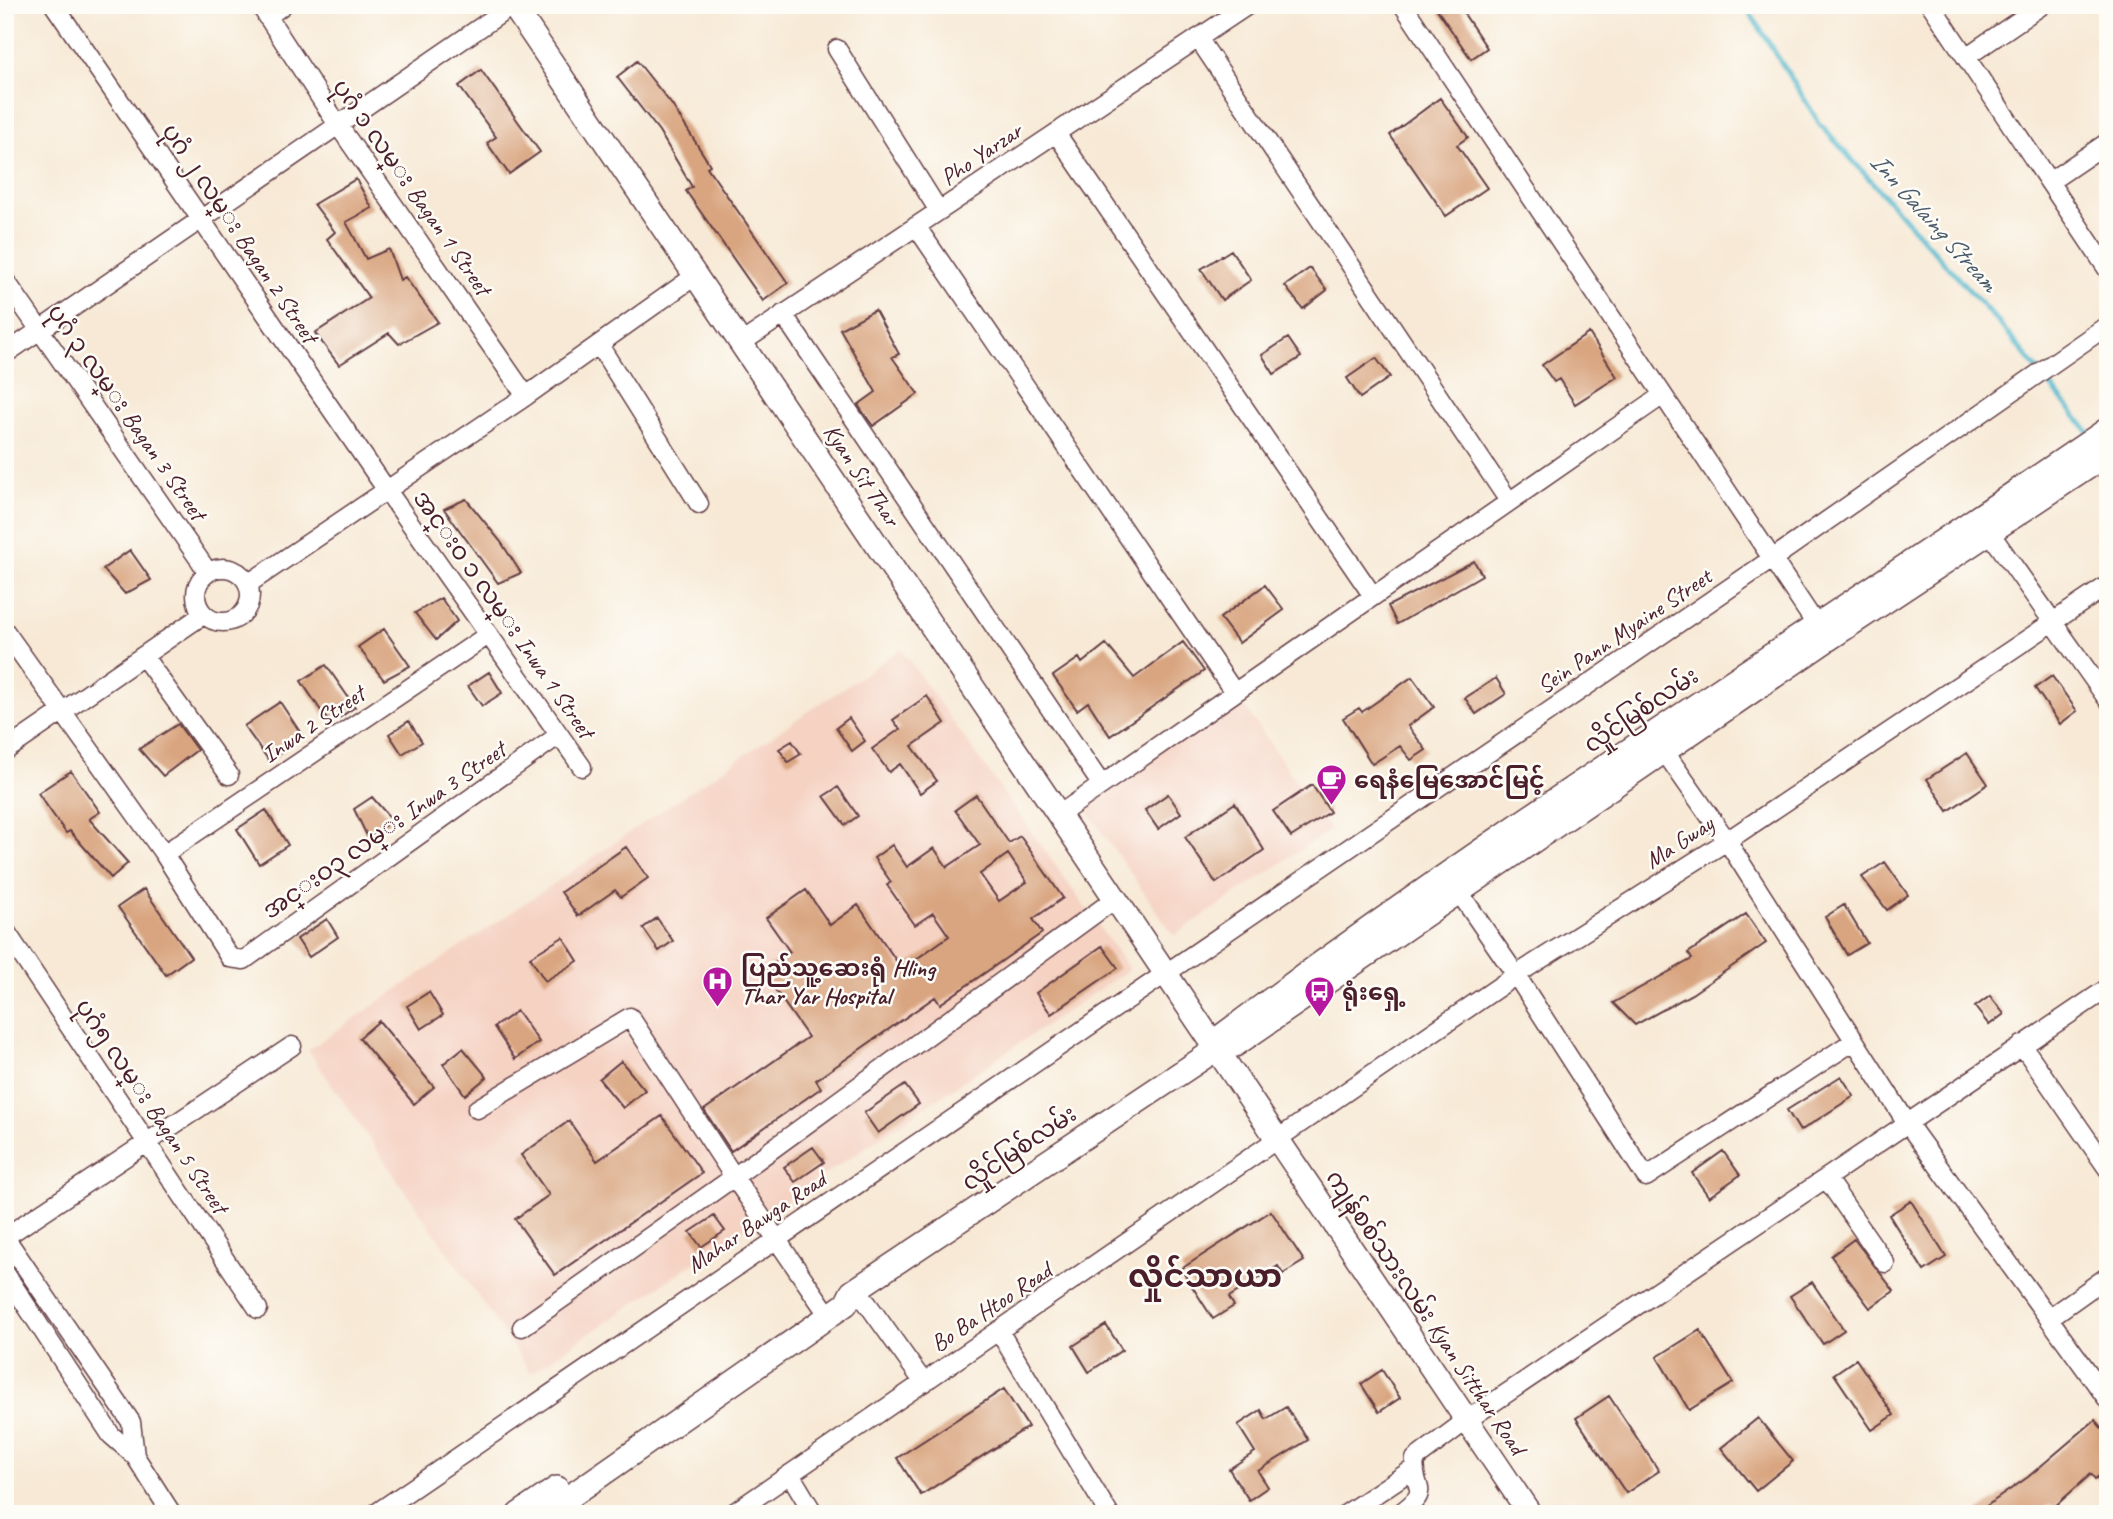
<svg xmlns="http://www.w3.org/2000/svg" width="2113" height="1519" viewBox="0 0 2113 1519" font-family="Caveat,'Noto Sans Myanmar',sans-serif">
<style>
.built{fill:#f5d2c2}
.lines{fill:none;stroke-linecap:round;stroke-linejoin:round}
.stream{stroke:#4db6cb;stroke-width:5}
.building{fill:#d9a580;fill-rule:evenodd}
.minor-casing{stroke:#643d44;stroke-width:21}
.major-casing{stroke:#643d44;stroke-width:26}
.minor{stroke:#fff;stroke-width:18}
.major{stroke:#fff;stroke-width:23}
.labels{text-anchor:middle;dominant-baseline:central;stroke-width:5;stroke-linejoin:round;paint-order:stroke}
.street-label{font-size:24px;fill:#4a1f2b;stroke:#fdfcf7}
.poi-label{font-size:24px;font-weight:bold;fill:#4a1f2b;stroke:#fdfcf7;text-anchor:start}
.water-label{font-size:26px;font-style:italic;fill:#4b5b6b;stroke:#fdfcf7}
.district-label{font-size:32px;font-weight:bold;fill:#4a1f2b;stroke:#fdfcf7}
</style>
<rect width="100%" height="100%" fill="#fdfcf7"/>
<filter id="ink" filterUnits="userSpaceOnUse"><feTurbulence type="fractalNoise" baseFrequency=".0143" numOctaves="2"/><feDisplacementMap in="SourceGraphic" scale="14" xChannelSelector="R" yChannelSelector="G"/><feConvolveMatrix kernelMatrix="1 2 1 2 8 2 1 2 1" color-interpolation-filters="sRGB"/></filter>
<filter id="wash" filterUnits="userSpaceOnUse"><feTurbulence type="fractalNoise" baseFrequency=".00686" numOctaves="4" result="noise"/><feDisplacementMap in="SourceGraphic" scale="28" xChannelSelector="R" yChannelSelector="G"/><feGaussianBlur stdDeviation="1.57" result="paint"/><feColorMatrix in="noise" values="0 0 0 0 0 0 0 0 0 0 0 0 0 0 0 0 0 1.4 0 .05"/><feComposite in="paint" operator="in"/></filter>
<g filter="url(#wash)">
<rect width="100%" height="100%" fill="#f7e9d5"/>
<path class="built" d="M901,649L1129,969L531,1373L308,1050Z
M1234,692L1330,830L1174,936L1079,799Z"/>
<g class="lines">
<path class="stream" d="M1745,5L1820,124L2004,329L2091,435"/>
</g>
<g id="blocks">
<path class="building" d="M1434,5H1458L1487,48L1471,59Z
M637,61L672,105L710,165L707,167L788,283L763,301L686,191L692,187L659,131L617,77Z
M481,70L540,152L509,174L487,143L496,137L459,86Z
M1440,98L1468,137L1457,145L1487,188L1446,216L1390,135Z
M356,179L372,208L346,222L366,259L389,249L400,280L405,277L438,322L399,344L389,333L339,365L315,333L369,298L327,239L335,232L314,204Z
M1231,250L1251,280L1222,300L1201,269Z
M1310,268L1327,290L1303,309L1285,286Z
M875,310L899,354L892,357L918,394L873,426L858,405L876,392L840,329Z
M1589,333L1617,377L1575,404L1559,379L1554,382L1542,365Z
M1288,338L1301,357L1274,374L1262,355Z
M1376,358L1390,377L1360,398L1347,378Z
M466,499L501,542L521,573L498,583L444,509Z
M130,550L151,580L125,594L103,569Z
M1474,561L1482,575L1397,624L1388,606Z
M1265,585L1284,610L1239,643L1220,618Z
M441,598L457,621L436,640L415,613Z
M384,629L410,666L384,680L358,647Z
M1183,642L1204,671L1110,736L1088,702L1077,710L1053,676L1079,658L1082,663L1106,644L1134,678Z
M326,665L355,707L330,724L301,681Z
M489,672L502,693L482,706L468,686Z
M2052,676L2077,711L2060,724L2035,688Z
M1412,677L1434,707L1408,726L1426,750L1411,760L1400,746L1372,764L1343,718L1359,708L1362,712Z
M1496,678L1506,694L1476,714L1465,698Z
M927,696L945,723L912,746L937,781L920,793L900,764L889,772L872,749L900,729L893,720Z
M280,702L302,735L270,762L244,726Z
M849,718L865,741L852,751L836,728Z
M409,721L422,742L402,754L389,734Z
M178,724L197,750L163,776L139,749Z
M792,741L801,754L788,762L779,749Z
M1967,753L1988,784L1948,811L1927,779Z
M71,771L100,812L89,819L128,863L111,878L70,831L66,833L38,793Z
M1312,785L1330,812L1291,837L1273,811Z
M838,787L858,816L845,825L824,796Z
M1168,794L1181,813L1158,829L1145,810Z
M976,795L1009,843L1020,836L1063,898L1033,919L1042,933L940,1004L935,997L816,1080L821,1088L731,1151L704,1110L808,1037L762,971L790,952L766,918L806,890L830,925L858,905L902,969L949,936L933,913L915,925L887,885L891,882L874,858L892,845L907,867L934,848L947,867L980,845L955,810ZM1008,854L1027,882L999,901L980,874Z
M372,797L392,820L368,838L354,809Z
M1235,803L1264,850L1216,883L1185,837Z
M266,810L288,845L259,864L237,829Z
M626,847L648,878L621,897L615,890L578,916L561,892Z
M1885,862L1908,895L1887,910L1862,877Z
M144,889L191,957L166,975L118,907Z
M1844,905L1867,943L1847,955L1825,917Z
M1746,914L1766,943L1692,994L1635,1025L1613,1003L1692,959L1688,953Z
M657,918L673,941L659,951L643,928Z
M327,919L338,937L309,957L297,939Z
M563,937L578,961L545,981L530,957Z
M1102,946L1118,968L1051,1014L1036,993Z
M429,992L443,1015L421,1029L407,1006Z
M1990,996L2004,1014L1989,1025L1975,1007Z
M517,1011L539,1042L515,1059L494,1027Z
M379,1021L434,1087L414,1104L359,1038Z
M463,1048L487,1077L465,1095L443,1064Z
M621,1061L645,1090L623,1108L599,1079Z
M1841,1076L1854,1096L1800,1131L1787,1110Z
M905,1085L919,1104L878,1133L864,1113Z
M662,1116L702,1173L555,1275L515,1219L549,1195L521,1155L569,1121L597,1161Z
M813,1147L824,1162L795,1182L784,1167Z
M1723,1151L1740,1175L1709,1197L1692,1173Z
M1911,1201L1946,1257L1924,1271L1889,1215Z
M1271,1211L1304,1261L1283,1274L1278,1266L1229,1297L1234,1306L1213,1319L1181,1269Z
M714,1216L725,1231L701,1247L690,1232Z
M1854,1239L1894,1291L1870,1308L1831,1256Z
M1812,1282L1844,1330L1823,1344L1790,1296Z
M1106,1325L1122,1350L1089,1372L1073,1346Z
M1700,1330L1733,1383L1689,1410L1657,1357Z
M1856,1359L1894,1415L1872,1430L1834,1374Z
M1382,1370L1400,1398L1379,1412L1361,1384Z
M1004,1389L1028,1427L921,1495L897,1458Z
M1609,1396L1659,1471L1626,1493L1576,1418Z
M1286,1407L1308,1440L1258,1471L1268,1487L1249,1500L1229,1469L1255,1452L1238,1425L1261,1410L1266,1419Z
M1758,1418L1793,1461L1756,1491L1721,1448Z
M2095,1420L2108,1436V1469L2095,1479L2091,1474L2053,1508L2050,1505L2037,1514H1975L2028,1477Z"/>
</g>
</g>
<g filter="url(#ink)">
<use href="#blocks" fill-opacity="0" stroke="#643d44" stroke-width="2"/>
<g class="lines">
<defs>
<path id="minor" d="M54,5L386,489L582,767
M260,5L338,125L526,396
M1403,5L1823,635
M1931,5L2108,270
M267,17L283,5
M1198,38L1509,501
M837,49L939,211
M1966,57L2042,5
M1056,133L1373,596
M2049,182L2108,142
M916,226L1234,692
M5,280L208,572
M783,314L1101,784
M741,343L1248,5
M599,345L699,504
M5,354L513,5
M1983,523L2108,700
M196 595a27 27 0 1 1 54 0a27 27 0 1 1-54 0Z
M248,584L526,396L695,276
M5,631L164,854L230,958L244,960L559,735
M144,657L229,775
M1657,741L1727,841L1907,1123L2108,1400
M5,751L204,614
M1060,814L1663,395
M164,854L488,635
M1452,882L1516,975L1646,1177L1854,1041
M5,930L258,1309
M2022,1045L2108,1169
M477,1109L630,1017L734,1177L1115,899
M1826,1178L1885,1263
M5,1237L292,1046
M5,1237L131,1422L135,1456
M5,1273L111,1435L135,1456L172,1514
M857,1289L924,1383
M2049,1318L2108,1276
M522,1327L734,1177L829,1316
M999,1331L1109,1514
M790,1474L814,1514
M375,1514L1772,559L2108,325
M732,1514L1516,975L1727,841L2108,585
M1346,1514L1413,1469
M1399,1514C1436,1487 1410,1491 1415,1459L1467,1420L2108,988"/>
<path id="major" d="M513,5L1530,1514
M1219,1043L1223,1035C1509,821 1813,632 2108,429
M519,1514L557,1488
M545,1514L846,1304L852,1292L1215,1050L1235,1045L1827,640L2108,454"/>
</defs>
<use href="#minor" class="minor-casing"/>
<use href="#major" class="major-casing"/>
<use href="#minor" class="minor"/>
<use href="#major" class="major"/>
</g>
</g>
<defs>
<symbol id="cafe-pin" viewBox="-11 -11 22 30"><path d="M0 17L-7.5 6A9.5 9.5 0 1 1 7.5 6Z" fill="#b5179e" stroke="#fdfcf7"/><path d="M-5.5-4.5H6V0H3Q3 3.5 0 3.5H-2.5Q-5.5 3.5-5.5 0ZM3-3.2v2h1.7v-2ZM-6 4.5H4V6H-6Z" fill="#fff"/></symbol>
<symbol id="hospital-pin" viewBox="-11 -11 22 30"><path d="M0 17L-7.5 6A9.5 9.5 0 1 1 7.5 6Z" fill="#b5179e" stroke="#fdfcf7"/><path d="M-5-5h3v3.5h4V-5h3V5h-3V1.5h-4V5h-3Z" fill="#fff"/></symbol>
<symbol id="bus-pin" viewBox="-11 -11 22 30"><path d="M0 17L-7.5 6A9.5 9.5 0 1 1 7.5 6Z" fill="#b5179e" stroke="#fdfcf7"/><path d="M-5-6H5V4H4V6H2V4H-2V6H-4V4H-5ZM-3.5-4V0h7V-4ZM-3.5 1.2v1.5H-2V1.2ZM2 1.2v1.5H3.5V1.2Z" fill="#fff"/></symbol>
</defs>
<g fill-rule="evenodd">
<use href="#cafe-pin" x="1314" y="762" width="35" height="47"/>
<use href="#hospital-pin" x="700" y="964" width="35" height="47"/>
<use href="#bus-pin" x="1302" y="974" width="35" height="47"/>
</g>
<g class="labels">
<g class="street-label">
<text transform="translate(981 154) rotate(-34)">Pho Yarzar</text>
<text transform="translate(412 187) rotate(55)">ပုဂံ ၁ လမ္း Bagan 1 Street</text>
<text transform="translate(240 233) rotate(56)">ပုဂံ ၂ လမ္း Bagan 2 Street</text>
<text transform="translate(127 412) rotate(55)">ပုဂံ ၃ လမ္း Bagan 3 Street</text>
<text transform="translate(862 475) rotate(56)">Kyan Sit Thar</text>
<text transform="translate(504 614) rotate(55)">အင္းဝ ၁ လမ္း Inwa 1 Street</text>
<text transform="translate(1624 631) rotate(-34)">Sein Pann Myaine Street</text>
<text transform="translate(1641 710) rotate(-34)">လှိုင်မြစ်လမ်း</text>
<text transform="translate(313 724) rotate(-34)">Inwa 2 Street</text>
<text transform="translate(384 830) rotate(-35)">အင္းဝ၃ လမ္း Inwa 3 Street</text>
<text transform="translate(1679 842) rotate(-33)">Ma Gway</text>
<text transform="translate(152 1106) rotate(56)">ပုဂံ၅ လမ္း Bagan 5 Street</text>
<text transform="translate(1019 1148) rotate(-34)">လှိုင်မြစ်လမ်း</text>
<text transform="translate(756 1222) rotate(-34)">Mahar Bawga Road</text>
<text transform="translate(991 1307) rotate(-34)">Bo Ba Htoo Road</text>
<text transform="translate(1426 1312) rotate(56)">ကျန်စစ်သားလမ်း Kyan Sitthar Road</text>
</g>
<g class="poi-label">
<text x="1354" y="780">ရေနံမြေအောင်မြင့်</text>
<text x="741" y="968">ပြည်သူ့ဆေးရုံ Hling<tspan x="741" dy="28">Thar Yar Hospital</tspan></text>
<text x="1342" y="992">ရုံးရှေ့</text>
</g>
<g class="water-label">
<text transform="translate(1934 222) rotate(48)">Inn Galaing Stream</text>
</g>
<g class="district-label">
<text x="1205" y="1276">လှိုင်သာယာ</text>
</g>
</g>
<rect width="2113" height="1519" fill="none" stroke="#fdfcf7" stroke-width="28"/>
</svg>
